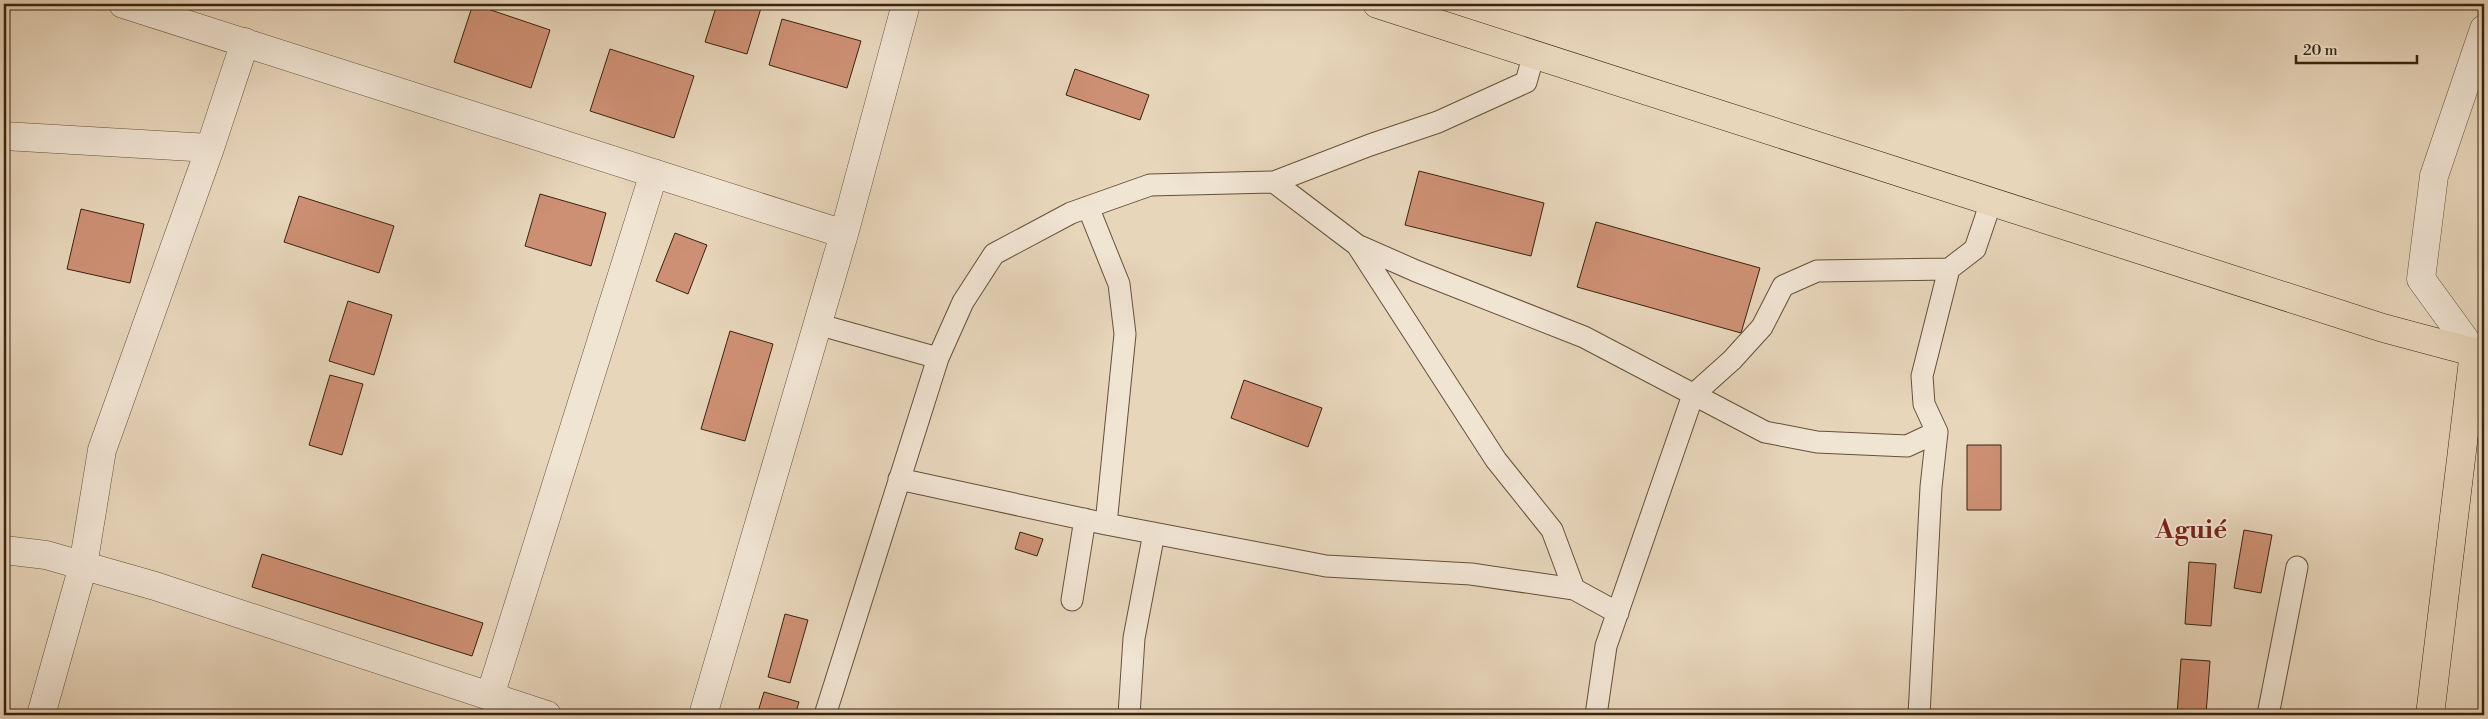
<svg xmlns="http://www.w3.org/2000/svg" width="2488" height="719" viewBox="0 0 2488 719" font-family="'Libre Bodoni',serif">
<style>
.building{fill:#ce9074;stroke:#39230e}
.lines{fill:none;stroke-linecap:round;stroke-linejoin:round}
.service-casing{stroke:#655039;stroke-width:23}
.minor-casing{stroke:#655039;stroke-width:29}
.primary-casing{stroke:#39230e;stroke-width:29}
.trunk-casing{stroke:#39230e;stroke-width:29}
.service{stroke:#f0e4d3;stroke-width:21}
.minor{stroke:#f0e4d3;stroke-width:28}
.primary{stroke:#e8d6bb;stroke-width:28}
.trunk{stroke:#e8d6bb;stroke-width:28}
.labels{text-anchor:middle;dominant-baseline:central;stroke-width:4;stroke-linejoin:round;paint-order:stroke}
.town-label{font-size:26px;font-weight:bold;fill:#7a1f14;stroke:#f0e4d3}
</style>
<rect width="100%" height="100%" fill="#e8d6bb"/>
<filter id="stains"><feTurbulence type="fractalNoise" baseFrequency=".004" numOctaves="4"/><feColorMatrix values="0 0 0 0 .2 0 0 0 0 .09 0 0 0 0 .02 0 0 0 .5 -.17"/></filter>
<radialGradient id="worn" r=".72"><stop offset=".6" stop-color="#630" stop-opacity="0"/><stop offset="1" stop-color="#630" stop-opacity=".3"/></radialGradient>
<path class="building" d="M473,4L550,30L531,88L454,62Z
M717,4H749L761,8L747,54L705,42Z
M782,19L861,41L847,88L769,65Z
M610,49L694,76L674,138L590,111Z
M1075,69L1149,95L1140,120L1066,95Z
M4,154H7L4,207Z
M1419,171L1544,203L1531,256L1405,225Z
M540,194L606,213L591,266L525,246Z
M299,196L394,226L379,273L284,242Z
M81,209L144,224L130,283L67,269Z
M1596,222L1760,268L1741,333L1577,287Z
M675,233L707,245L688,294L656,281Z
M348,301L392,315L374,375L329,361Z
M730,331L773,344L745,441L701,429Z
M330,375L363,384L342,455L309,445Z
M1244,380L1322,408L1308,447L1231,418Z
M1967,445H2001V510H1967Z
M2244,530L2272,535L2261,593L2234,588Z
M1020,532L1043,539L1037,556L1015,549Z
M262,554L483,623L472,656L252,587Z
M2189,562L2216,564L2211,626L2185,624Z
M785,614L808,620L790,683L768,677Z
M2181,659L2210,661L2206,715H2177Z
M764,692L799,702L795,715H757Z"/>
<g class="lines">
<defs>
<path id="service" d="M1274,182L1357,245L1416,271L1584,337L1765,432L1817,442L1907,446L1937,432
M1088,207L1119,284L1125,334L1106,524
M1357,245L1496,460L1552,530L1574,589
M817,324L938,358
M899,479L1106,524L1326,566L1471,574L1574,589L1618,613
M1072,600L1085,519
M825,715L938,358L963,302L994,254L1071,213L1150,185L1274,182L1370,145L1438,122L1526,82L1534,54
M1129,715L1134,638L1154,533
M1596,715L1606,646L1693,395L1732,360L1762,327L1783,286L1817,271L1949,269L1975,249L1991,202
M1919,715L1931,487L1937,432L1924,404L1922,376L1949,269
M2268,715L2297,567"/>
<path id="minor" d="M123,4L844,234
M4,136L210,148
M2474,352L2421,279L2434,176L2484,29
M4,550L46,555L155,586L547,715
M490,696L654,173
M41,715L83,566L102,450L210,148L245,42
M703,715L844,234L906,4"/>
<path id="primary" d="M2430,715L2474,352"/>
<path id="trunk" d="M1377,4L2383,328L2484,355"/>
</defs>
<use href="#service" class="service-casing"/>
<use href="#minor" class="minor-casing"/>
<use href="#primary" class="primary-casing"/>
<use href="#trunk" class="trunk-casing"/>
<use href="#service" class="service"/>
<use href="#minor" class="minor"/>
<use href="#primary" class="primary"/>
<use href="#trunk" class="trunk"/>
</g>
<g class="labels">
<g class="town-label">
<text x="2191" y="530">Aguié</text>
</g>
</g>
<rect width="2488" height="719" fill="none" stroke="#e8d6bb" stroke-width="20"/>
<rect x="5" y="5" width="2478" height="709" fill="none" stroke="#39230e" stroke-width="2.5"/>
<rect x="10" y="10" width="2468" height="699" fill="none" stroke="#39230e"/>
<path d="M2296 55v8h121v-8" fill="none" stroke="#39230e" stroke-width="2.5"/>
<text x="2303" y="55" font-size="15" fill="#39230e" stroke="#f0e4d3" stroke-width="4" paint-order="stroke">20 m</text>
<rect width="100%" height="100%" filter="url(#stains)"/>
<rect width="100%" height="100%" fill="url(#worn)"/>
</svg>
